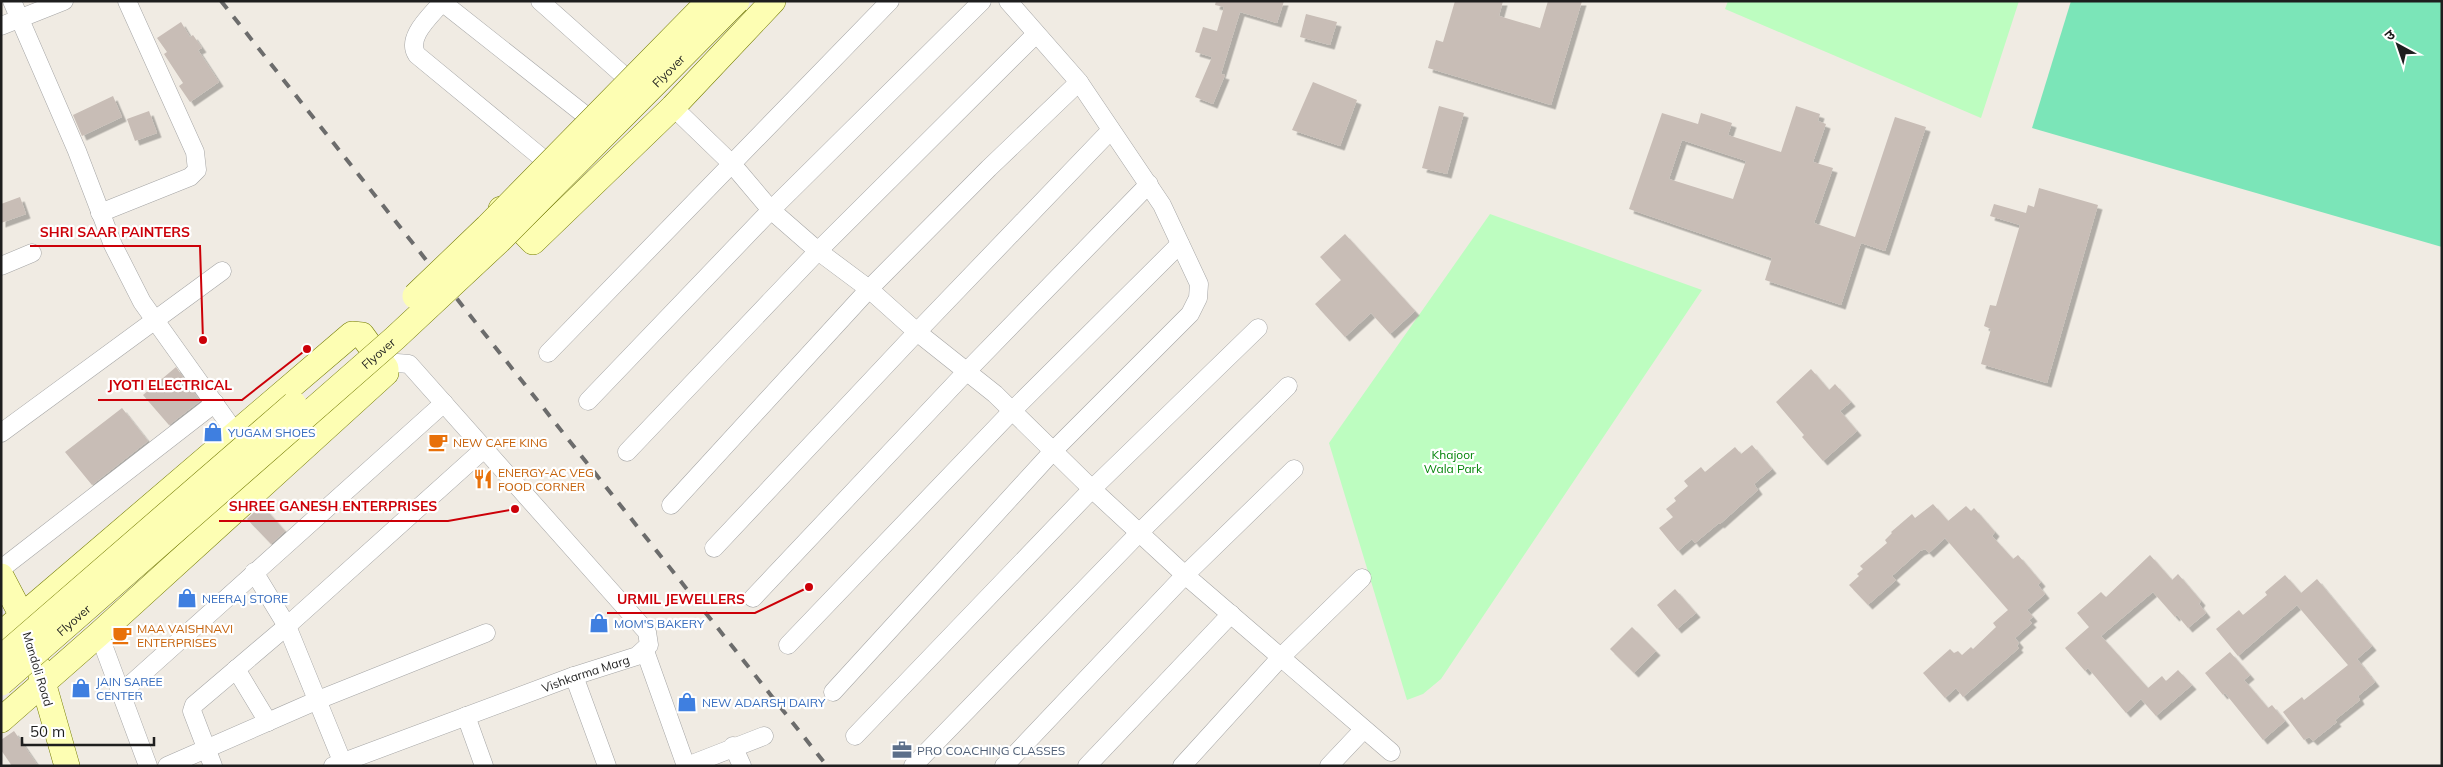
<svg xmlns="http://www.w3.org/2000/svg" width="2443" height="767" viewBox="0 0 2443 767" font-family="Mulish,'Noto Sans Devanagari',sans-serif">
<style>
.park{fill:#bdfdc0}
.pitch{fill:#7be5b8}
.building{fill:#c8bdb6;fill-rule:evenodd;filter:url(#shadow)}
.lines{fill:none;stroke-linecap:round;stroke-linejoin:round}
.street-casing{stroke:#a5a5a5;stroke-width:19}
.secondary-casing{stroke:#727a00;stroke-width:26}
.street{stroke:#fff;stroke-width:18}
.secondary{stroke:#fdfeb3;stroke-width:25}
.rail{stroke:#6c6c6c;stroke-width:4;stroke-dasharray:10 10;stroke-linecap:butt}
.secondary-bridge-casing{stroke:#727a00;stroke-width:26;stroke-linecap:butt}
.secondary-bridge{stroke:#fdfeb3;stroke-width:25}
.labels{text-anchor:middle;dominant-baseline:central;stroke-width:4.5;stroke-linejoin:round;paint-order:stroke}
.street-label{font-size:12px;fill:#1e1e1e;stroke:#fff}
.shop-label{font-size:12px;fill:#366cbe;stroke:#fff;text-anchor:start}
.food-label{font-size:12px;fill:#c56008;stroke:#fff;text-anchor:start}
.park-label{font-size:12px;fill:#038509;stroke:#fff}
.service-label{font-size:12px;fill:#4e5e75;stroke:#fff;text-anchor:start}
.leader{fill:none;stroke:#cc0008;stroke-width:2}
.callout-dot{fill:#cc0008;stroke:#fff;stroke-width:2}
.callout-label{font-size:14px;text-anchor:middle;font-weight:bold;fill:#cc0008;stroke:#fff;stroke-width:4.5;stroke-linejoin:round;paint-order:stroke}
</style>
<defs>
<filter id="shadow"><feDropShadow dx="4.5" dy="4.5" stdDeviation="0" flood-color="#0004"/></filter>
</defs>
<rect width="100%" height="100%" fill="#f0ebe3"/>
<path class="park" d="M1728,1H2019L1981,118L1725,9Z
M1490,214L1702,290L1441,679L1423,694L1407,700L1329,443Z"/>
<path class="pitch" d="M2071,1H2442V247L2032,128Z"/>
<path class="building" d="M1216,1H1284L1277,23L1240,12L1221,74L1225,75L1213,104L1195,97L1212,57L1195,52L1203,27L1217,31L1224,7L1215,5Z
M1455,1H1503L1499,16L1540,28L1548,1H1582L1551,105L1428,68L1436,40L1443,42Z
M1306,14L1337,22L1330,45L1300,37Z
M181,22L190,37L193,35L202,48L198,50L219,82L190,102L179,86L183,83L164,54L167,52L157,38Z
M1313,82L1357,100L1340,146L1292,130Z
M113,96L122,117L82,136L73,115Z
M1439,106L1464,113L1447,174L1422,168Z
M1796,106L1820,114L1818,121L1826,124L1813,162L1833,168L1814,223L1855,237L1895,117L1926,127L1885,251L1861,243L1841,305L1765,280L1772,258L1629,209L1662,113L1698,124L1701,113L1732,123L1728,135L1781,152ZM1682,140L1746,161L1733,199L1669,179Z
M149,111L157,133L135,141L127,119Z
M2039,188L2098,205L2047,383L1981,364L1991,329L1984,326L1990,305L1996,306L2020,225L1990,216L1994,204L2026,213L2028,205L2034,207Z
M20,197L26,214L1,223V204Z
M1345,234L1415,311L1390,334L1371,313L1345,337L1315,304L1341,280L1320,257Z
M176,367L200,401L169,425L143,395Z
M1811,369L1829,390L1835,384L1851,402L1840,411L1857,431L1823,461L1802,437L1804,435L1776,402Z
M122,408L148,441L92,485L65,452Z
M1752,445L1772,469L1754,484L1758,490L1720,524L1719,523L1695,543L1692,539L1678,551L1659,528L1673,517L1666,509L1676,501L1674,498L1688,486L1684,481L1701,467L1705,472L1735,447L1741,454Z
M1933,504L1948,521L1966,506L1971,511L1974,508L1995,532L1992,536L2013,559L2018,555L2041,582L2038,585L2045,594L2027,610L2033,617L2029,620L2032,623L2015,638L2019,643L2017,646L2019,648L1963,697L1956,688L1945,698L1923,673L1950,649L1954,653L1958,651L1962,655L1971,647L1973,649L1996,627L1993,623L2008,610L1945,538L1929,553L1925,549L1920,551L1892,576L1896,580L1868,605L1849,585L1859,576L1857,574L1863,569L1860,566L1887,543L1885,540L1892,533L1891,532L1912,514L1915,518Z
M262,505L285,531L271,544L247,519Z
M2150,555L2172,580L2178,574L2201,601L2199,604L2206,613L2188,628L2177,615L2175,617L2153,592L2101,636L2148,688L2162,676L2166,681L2178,670L2192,685L2156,716L2141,699L2126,713L2088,668L2085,671L2065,648L2089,627L2077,613L2101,592L2106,597Z
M2285,575L2301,593L2317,579L2372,646L2357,659L2375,682L2358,696L2360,700L2335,720L2337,722L2313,741L2309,737L2304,740L2283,712L2302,697L2304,700L2348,665L2297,605L2238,656L2216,629L2239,610L2243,615L2267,595L2265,592Z
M1675,589L1696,613L1677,629L1657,605Z
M1632,627L1656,651L1634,673L1610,649Z
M2230,652L2250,675L2244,680L2268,708L2272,705L2285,721L2263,740L2225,693L2223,695L2205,673Z
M14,731L38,766H12L1,750V740Z"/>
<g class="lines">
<defs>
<g id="street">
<path d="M12,1L77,151L113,245L142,302L237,435"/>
<path d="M443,1C432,15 405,37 417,55L542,158"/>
<path d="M540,1L622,74"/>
<path d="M442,2L585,115"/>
<path d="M1,26L64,1"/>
<path d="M673,107L732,164L771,210L818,251L869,289L917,332L995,394L1092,489L1185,575L1391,752"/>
<path d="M100,213L190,177L197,170L195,152L127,1"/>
<path d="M1,266L32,253"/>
<path d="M548,353L890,1"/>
<path d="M588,401L771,210L982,1"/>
<path d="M1,433L222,271"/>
<path d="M627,452L818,251L1036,34"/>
<path d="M671,505L869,289L989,168L1079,82"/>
<path d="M714,548L917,332L1111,130"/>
<path d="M1,569L215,403"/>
<path d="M254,572L287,626L344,766"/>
<path d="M753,598L967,371L1149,184"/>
<path d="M99,634L148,766"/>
<path d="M788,645L1013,410L1180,244"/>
<path d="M645,651L686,766"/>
<path d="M236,669L268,722"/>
<path d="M574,676L607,766"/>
<path d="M833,692L1054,450L1190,314L1198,298L1199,284L1162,205L1079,82L1008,1"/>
<path d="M121,693L444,403"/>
<path d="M466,716L484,766"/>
<path d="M855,736L1092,489L1258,328"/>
<path d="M733,746L742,766"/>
<path d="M167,766L318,700L486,633"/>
<path d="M213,766L192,711L194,705L287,626L484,449"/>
<path id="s1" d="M333,766L574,676L637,656L649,645L647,632L409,364L397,363L386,368"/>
<path d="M687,766L764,736"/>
<path d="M913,766L1139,533L1288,386"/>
<path d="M1004,766L1185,575L1294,469"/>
<path d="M1087,766L1231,614"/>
<path d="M1182,766L1281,657L1362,578"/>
<path d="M1329,766L1363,730"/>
</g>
<path id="secondary" d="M501,209L533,242L673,107L773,1
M1,576L22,616L27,630
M1,634L352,334L362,335L386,368V373L99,634L1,720
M39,668L67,766"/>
</defs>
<use href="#street" class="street-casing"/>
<use href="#secondary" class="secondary-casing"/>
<use href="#street" class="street"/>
<use href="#secondary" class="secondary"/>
<path class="rail" d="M221,1L827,766"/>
<defs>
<g id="secondary-bridge">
<path d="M415,296L487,227L709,1"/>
<path d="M1,658L294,404"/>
<path id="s2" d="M1,683L395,338L499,241L737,1"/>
</g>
</defs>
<use href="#secondary-bridge" class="secondary-bridge-casing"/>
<use href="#secondary-bridge" class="secondary-bridge"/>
</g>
<defs>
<symbol id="shop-bare" viewBox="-9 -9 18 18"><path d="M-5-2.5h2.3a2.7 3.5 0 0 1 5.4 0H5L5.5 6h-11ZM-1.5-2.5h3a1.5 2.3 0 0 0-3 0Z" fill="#3f7fe0" stroke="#fff" stroke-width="2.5" paint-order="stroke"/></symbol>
<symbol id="cafe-bare" viewBox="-9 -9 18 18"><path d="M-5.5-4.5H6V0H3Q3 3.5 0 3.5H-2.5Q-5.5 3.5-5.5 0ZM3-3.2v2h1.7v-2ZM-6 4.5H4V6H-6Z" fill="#e8710a" stroke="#fff" stroke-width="2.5" paint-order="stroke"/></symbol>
<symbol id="restaurant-bare" viewBox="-9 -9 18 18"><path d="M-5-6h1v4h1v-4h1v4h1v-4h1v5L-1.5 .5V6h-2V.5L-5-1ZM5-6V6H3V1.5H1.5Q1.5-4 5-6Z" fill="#e8710a" stroke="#fff" stroke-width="2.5" paint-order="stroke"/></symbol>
<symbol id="office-bare" viewBox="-9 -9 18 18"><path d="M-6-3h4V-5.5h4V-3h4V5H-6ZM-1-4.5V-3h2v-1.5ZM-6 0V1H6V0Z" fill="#5c6f8a" stroke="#fff" stroke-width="2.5" paint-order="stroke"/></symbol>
</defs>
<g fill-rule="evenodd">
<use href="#shop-bare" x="199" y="418" width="28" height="28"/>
<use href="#cafe-bare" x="424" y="428" width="28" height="28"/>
<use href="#restaurant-bare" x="469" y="465" width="28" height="28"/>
<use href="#shop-bare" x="173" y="584" width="28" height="28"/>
<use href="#shop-bare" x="585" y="609" width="28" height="28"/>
<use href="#cafe-bare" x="108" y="621" width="28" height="28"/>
<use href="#shop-bare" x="67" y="674" width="28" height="28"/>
<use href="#shop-bare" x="673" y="688" width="28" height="28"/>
<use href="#office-bare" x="888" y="736" width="28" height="28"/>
</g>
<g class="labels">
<g class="street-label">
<text stroke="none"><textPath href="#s2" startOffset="906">Flyover</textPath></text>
<text stroke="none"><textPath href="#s2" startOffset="501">Flyover</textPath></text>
<text stroke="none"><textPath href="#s2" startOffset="96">Flyover</textPath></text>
<text transform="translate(38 669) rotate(73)">Mandoli Road</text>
<text stroke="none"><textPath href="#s1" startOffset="269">Vishkarma Marg</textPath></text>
</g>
<g class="shop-label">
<text x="228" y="432">YUGAM SHOES</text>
<text x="202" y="598">NEERAJ STORE</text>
<text x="614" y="623">MOM'S BAKERY</text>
<text x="96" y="681">JAIN SAREE<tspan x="96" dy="14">CENTER</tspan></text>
<text x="702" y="702">NEW ADARSH DAIRY</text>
</g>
<g class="food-label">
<text x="453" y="442">NEW CAFE KING</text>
<text x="498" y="472">ENERGY-AC VEG<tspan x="498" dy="14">FOOD CORNER</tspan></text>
<text x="137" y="628">MAA VAISHNAVI<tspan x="137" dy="14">ENTERPRISES</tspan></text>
</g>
<g class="park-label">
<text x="1453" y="454">Khajoor<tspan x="1453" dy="14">Wala Park</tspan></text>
</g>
<g class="service-label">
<text x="917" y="750">PRO COACHING CLASSES</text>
</g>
</g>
<path class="leader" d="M203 340L200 246H30M307 349L242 400H98M515 509L448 521H219M809 587L755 613H607"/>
<g class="callout-dot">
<circle cx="203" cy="340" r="5"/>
<circle cx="307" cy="349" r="5"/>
<circle cx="515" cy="509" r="5"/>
<circle cx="809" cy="587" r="5"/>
</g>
<g class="callout-label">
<text x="115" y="237">SHRI SAAR PAINTERS</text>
<text x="170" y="390">JYOTI ELECTRICAL</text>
<text x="333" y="511">SHREE GANESH ENTERPRISES</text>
<text x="681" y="604">URMIL JEWELLERS</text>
</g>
<rect width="2443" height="767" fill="none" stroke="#1e1e1e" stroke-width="5"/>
<g transform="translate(2398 45) rotate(320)" stroke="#ffffff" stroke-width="4" paint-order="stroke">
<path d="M0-4L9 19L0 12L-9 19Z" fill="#1e1e1e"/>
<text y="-8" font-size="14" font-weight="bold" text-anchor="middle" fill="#1e1e1e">उ</text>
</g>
<path d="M22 737v8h132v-8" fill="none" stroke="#1e1e1e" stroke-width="2.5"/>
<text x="30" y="737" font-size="15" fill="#1e1e1e" stroke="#ffffff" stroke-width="4" paint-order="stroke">50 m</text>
</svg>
